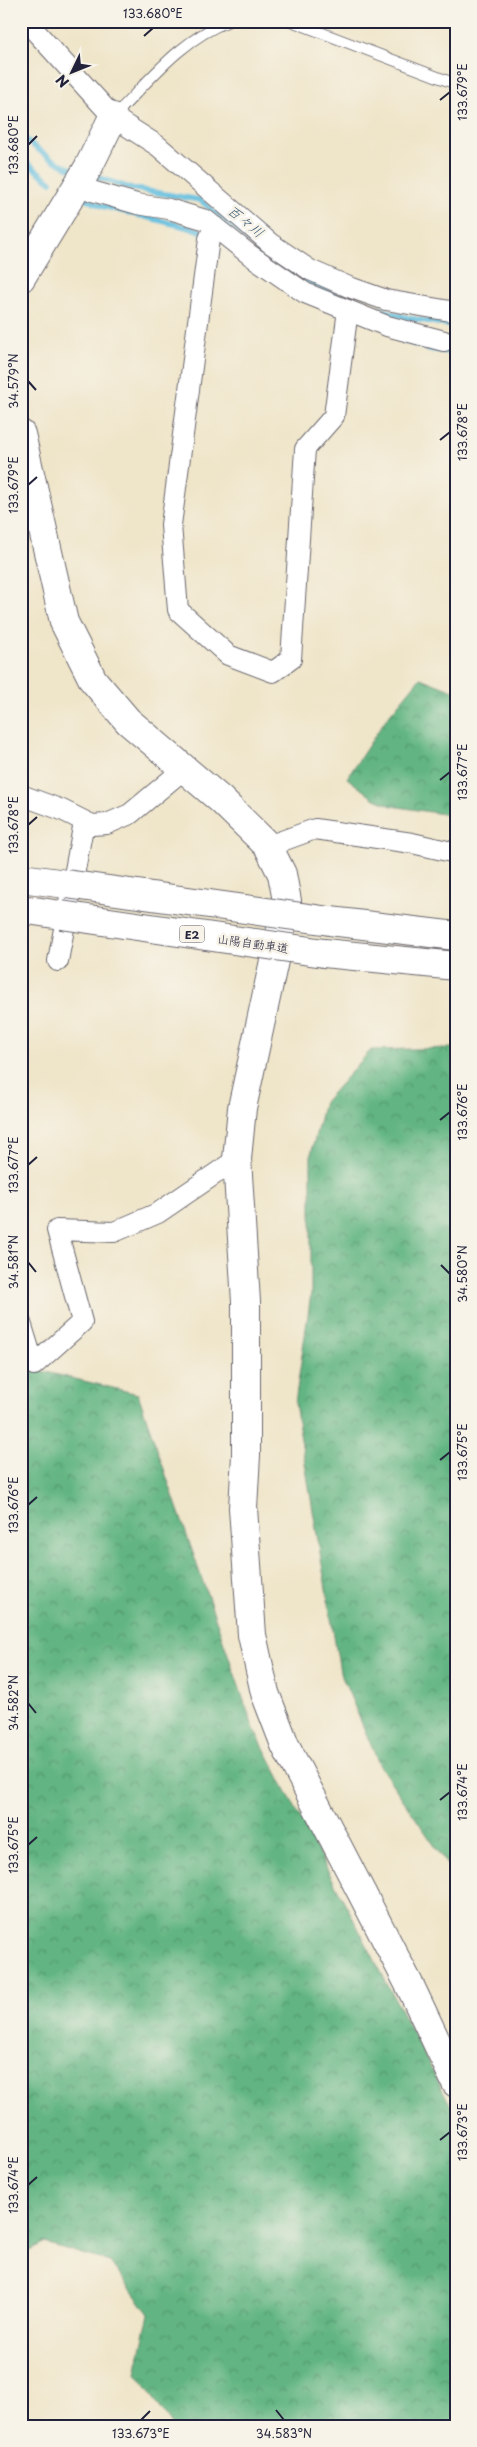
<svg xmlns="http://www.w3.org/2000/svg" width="477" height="2447" viewBox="0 0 477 2447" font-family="'Playpen Sans','Klee One',sans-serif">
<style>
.forest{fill:url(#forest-crowns);stroke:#426c5e}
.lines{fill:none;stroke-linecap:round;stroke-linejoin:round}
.stream{stroke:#61bedf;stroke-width:5.5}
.lane-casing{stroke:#6a666d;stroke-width:12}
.street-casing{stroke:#6a666d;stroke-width:22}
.secondary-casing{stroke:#6a666d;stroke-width:30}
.highway-casing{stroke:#6a666d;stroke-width:30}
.lane{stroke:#fff;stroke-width:10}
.street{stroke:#fff;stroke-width:20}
.secondary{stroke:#fff;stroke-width:28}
.highway{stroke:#fff;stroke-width:28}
.highway-bridge-casing{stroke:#6a666d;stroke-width:30;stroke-linecap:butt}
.highway-bridge{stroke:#fff;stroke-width:28}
.ticks{fill:none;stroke:#22223b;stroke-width:2}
.labels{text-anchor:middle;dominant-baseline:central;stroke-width:5;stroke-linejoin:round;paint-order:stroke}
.shield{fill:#f7f3e8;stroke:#62616f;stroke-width:1}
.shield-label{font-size:11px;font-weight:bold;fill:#22223b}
.street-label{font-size:12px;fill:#22223b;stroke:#f7f3e8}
.water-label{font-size:14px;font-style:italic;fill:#385974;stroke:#f7f3e8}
.neatline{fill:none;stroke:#22223b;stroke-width:2}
.ticks-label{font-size:12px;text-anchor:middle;fill:#22223b}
</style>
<defs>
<pattern id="forest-crowns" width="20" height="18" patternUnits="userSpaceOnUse" patternTransform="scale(1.25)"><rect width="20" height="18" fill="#62b582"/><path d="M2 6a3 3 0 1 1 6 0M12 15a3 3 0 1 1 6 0" fill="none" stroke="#50936c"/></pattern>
</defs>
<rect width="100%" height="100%" fill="#f7f3e8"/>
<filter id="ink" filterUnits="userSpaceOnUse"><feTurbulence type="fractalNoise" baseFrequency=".02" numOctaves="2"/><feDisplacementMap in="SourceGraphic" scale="10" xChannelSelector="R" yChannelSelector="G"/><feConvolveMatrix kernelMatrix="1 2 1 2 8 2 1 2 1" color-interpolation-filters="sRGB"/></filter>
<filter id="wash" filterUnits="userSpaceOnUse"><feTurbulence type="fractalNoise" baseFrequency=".0096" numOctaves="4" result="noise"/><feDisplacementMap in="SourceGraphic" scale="20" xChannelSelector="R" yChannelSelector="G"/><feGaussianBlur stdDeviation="1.12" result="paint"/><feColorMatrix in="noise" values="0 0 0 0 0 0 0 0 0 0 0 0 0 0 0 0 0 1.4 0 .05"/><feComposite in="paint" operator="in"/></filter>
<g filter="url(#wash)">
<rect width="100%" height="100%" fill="#efe5c9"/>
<path class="forest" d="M420,678L456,692V816L392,806L373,798L347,778L386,719Z
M456,1048V1877L380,1766L340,1672L295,1403L311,1294V1154L324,1102L371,1050Z
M21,1366L138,1394L253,1727L452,2108L456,2132V2426H173L136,2373L149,2314L110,2262L45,2243L21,2255Z"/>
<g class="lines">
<path class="stream" d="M21,135C38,151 56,164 78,171
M21,158L51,182
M91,175L130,188L200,200L258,249
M86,199L102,206L198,230L207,234
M292,273L339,297L408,318L456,326
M402,340L429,349L456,353"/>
</g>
</g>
<g filter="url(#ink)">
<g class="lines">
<defs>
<path id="lane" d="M291,21L456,84
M114,116C149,81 181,39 229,21"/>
<path id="street" d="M26,21L113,117L158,146L270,243L310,270L349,287L386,300L456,312
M79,182L92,191L137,204L169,209L206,220L250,255L305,293L387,326L444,341
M214,226L209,239L171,525L178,610L228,655L273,672L291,659L305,449L334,416L348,310
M21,795L62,810L92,825L107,824L130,814L184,769
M268,846L315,829L412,843L456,853
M58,961L84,822
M21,1323L34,1365L82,1322L57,1230L114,1232L158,1213L237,1159"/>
<path id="secondary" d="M21,278L88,168L113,117
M21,434L64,622L93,680L128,721L221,800L268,846L282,874L287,901L242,1108L237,1159L246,1302V1455L243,1508L252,1635L265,1693L285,1745L411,1988L456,2083"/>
<path id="highway" d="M21,878L66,884
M21,909L61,915
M330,921L456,936
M324,953L456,966"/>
</defs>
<use href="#lane" class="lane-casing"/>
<use href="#street" class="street-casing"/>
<use href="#secondary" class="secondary-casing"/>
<use href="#highway" class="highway-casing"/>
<use href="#lane" class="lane"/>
<use href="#street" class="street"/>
<use href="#secondary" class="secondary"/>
<use href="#highway" class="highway"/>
<defs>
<path id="highway-bridge" d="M66,884L330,921
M61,915L324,953"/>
</defs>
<use href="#highway-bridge" class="highway-bridge-casing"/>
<use href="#highway-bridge" class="highway-bridge"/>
</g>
</g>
<path class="ticks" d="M144,36L153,28M440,100L450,92M28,145L37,136M28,381L36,390M440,440L450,432M28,485L37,477M440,780L450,772M28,825L37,817M440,1120L450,1112M28,1165L37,1157M28,1262L36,1272M441,1265L450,1274M440,1460L450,1452M28,1505L37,1497M28,1703L36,1713M440,1800L450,1792M28,1845L37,1837M440,2140L450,2132M28,2185L37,2177M276,2410L284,2420M141,2420L150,2411"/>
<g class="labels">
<rect class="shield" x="179.5" y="925.5" width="25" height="17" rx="4"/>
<g class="shield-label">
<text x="192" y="934">E2</text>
</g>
<g class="street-label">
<text transform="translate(253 943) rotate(8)">山陽自動車道</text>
</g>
<g class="water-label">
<text transform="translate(246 221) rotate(39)">百々川</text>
</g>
</g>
<rect width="477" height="2447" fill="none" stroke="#f7f3e8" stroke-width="55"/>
<g transform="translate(72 72) rotate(227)" stroke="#f7f3e8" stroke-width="4" paint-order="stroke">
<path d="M0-4L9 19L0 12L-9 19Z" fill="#22223b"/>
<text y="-8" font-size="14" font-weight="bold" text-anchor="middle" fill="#22223b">N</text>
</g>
<rect x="28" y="28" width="422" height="2392" class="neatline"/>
<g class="ticks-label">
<text x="153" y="18">133.680°E</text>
<text transform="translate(463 92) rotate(-90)" y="4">133.679°E</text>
<text transform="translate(14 145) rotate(-90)" y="4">133.680°E</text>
<text transform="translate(14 381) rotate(-90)" y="4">34.579°N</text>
<text transform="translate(463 432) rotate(-90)" y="4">133.678°E</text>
<text transform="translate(14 485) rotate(-90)" y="4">133.679°E</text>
<text transform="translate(463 772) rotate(-90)" y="4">133.677°E</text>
<text transform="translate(14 825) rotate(-90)" y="4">133.678°E</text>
<text transform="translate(463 1112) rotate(-90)" y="4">133.676°E</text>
<text transform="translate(14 1165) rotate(-90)" y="4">133.677°E</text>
<text transform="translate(14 1262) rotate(-90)" y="4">34.581°N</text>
<text transform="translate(463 1274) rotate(-90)" y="4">34.580°N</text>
<text transform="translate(463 1452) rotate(-90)" y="4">133.675°E</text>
<text transform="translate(14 1505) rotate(-90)" y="4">133.676°E</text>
<text transform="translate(14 1703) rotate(-90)" y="4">34.582°N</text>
<text transform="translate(463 1792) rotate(-90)" y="4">133.674°E</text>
<text transform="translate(14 1845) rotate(-90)" y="4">133.675°E</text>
<text transform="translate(463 2132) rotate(-90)" y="4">133.673°E</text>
<text transform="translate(14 2185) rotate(-90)" y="4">133.674°E</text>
<text x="141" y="2438">133.673°E</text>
<text x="284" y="2438">34.583°N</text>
</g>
</svg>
